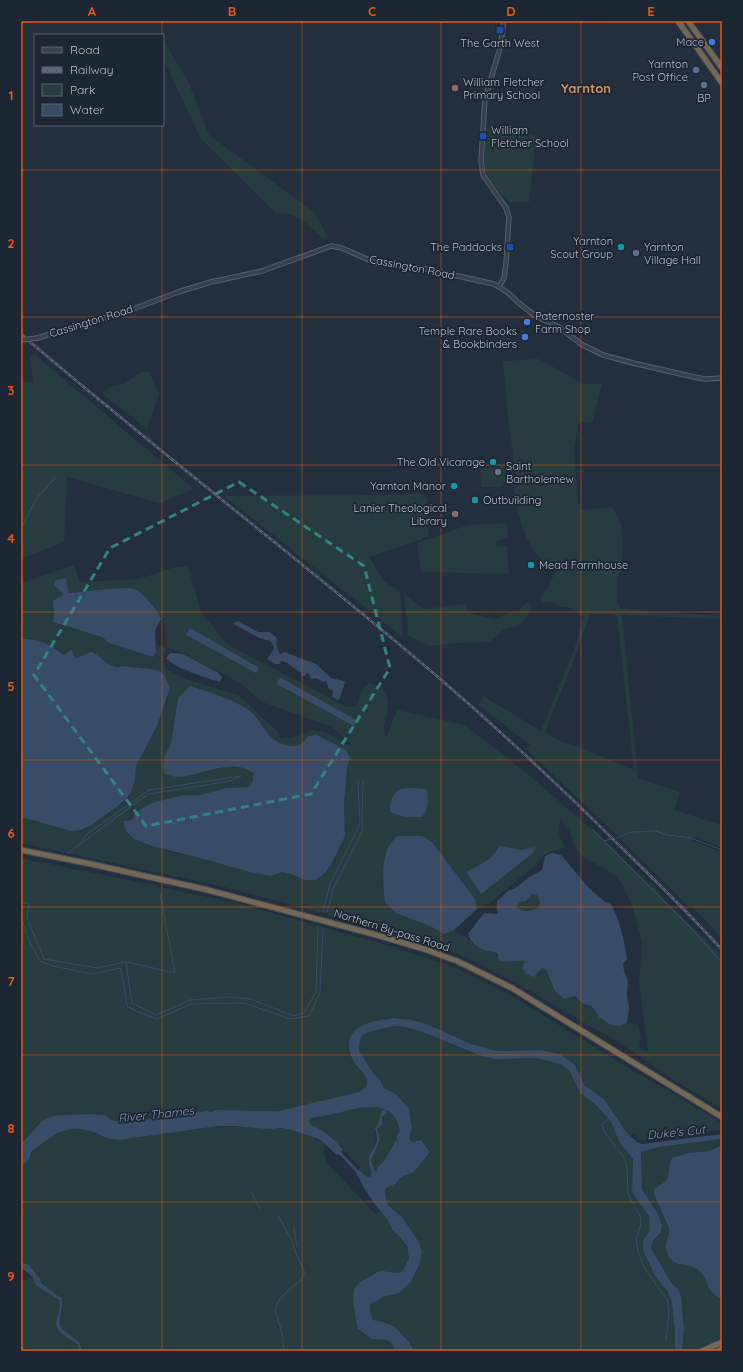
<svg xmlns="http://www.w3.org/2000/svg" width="743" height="1372" viewBox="0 0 743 1372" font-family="Quicksand,sans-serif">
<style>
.green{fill:#263c3f;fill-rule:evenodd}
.water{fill:#394c67;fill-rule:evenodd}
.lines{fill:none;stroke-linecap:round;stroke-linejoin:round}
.stream{stroke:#394c67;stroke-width:1}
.minor-casing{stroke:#565f6c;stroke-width:5.5}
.highway-casing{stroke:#434c59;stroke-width:7}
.minor{stroke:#38414e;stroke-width:3.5}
.highway{stroke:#746855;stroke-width:5}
.rail-casing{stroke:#5a6575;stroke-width:2.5}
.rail{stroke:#1d2633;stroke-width:1;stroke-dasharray:3;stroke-linecap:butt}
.minor-bridge-casing{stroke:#565f6c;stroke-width:5.5;stroke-linecap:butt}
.minor-bridge{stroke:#38414e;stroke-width:3.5}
.marked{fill:none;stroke:#308480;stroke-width:3;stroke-dasharray:8 5;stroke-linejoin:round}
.grid{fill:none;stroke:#e8590c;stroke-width:1;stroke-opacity:0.55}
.transit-dot{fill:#1a4fb4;stroke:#1d2633;stroke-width:1.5}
.shop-dot{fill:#3f7fe0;stroke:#1d2633;stroke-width:1.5}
.service-dot{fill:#5c6f8a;stroke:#1d2633;stroke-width:1.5}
.education-dot{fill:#8d6e63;stroke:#1d2633;stroke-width:1.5}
.culture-dot{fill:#0f9aa8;stroke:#1d2633;stroke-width:1.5}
.worship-dot{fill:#6b7280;stroke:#1d2633;stroke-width:1.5}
.labels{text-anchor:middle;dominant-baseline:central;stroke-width:3.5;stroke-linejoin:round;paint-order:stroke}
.poi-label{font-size:11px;fill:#b4bcc9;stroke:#1d2633;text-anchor:end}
.street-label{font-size:11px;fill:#b4bcc9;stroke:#1d2633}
.water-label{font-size:12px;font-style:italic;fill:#7c92b1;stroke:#1d2633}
.quarter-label{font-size:13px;font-weight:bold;fill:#d59563;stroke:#1d2633}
.neatline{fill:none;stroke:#e8590c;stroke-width:1.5}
.grid-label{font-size:13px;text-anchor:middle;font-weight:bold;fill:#e8590c}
</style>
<rect width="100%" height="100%" fill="#242f3e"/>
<path class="green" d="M163,38L172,55L188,81L209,135L315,213L328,238L325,240C312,229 296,210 277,214L201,139L163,58Z
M485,128L535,135L536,137L529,202H510C505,199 502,195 499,191C479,169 483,155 485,128Z
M34,354L194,489L159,503L67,477L64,542L21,559V384L23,382H33L30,357Z
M539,359L584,384H602L592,423L579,421L574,450L579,510L613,507L621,524L623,545L621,569L617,580L618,603L620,608L645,611L722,616V619L622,615L638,778L680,792L674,810L722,825V848L695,837H692L691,840L722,852V938L691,905L689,907L617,835L526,749L530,745L479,705L483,696L541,731L576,644L583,616L568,607H561L552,602H543L541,600V597L550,584L556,569C552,567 548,566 545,563C524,545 519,517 514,490L517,487L508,417L503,361ZM590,614H612L617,616L634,770L574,745L563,742L545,733L549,721L573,663Z
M141,372H149L159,394L147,429L101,393L112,386L124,384Z
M506,465V481L502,487H481L480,469Z
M421,493L427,497L429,537H422V539L369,557L385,582L400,591L403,633L401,636L224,496L398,495Z
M507,523L508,537L495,542L497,547L507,545L509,574L421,572L417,543L468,525Z
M74,565L80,582L139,579L172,568L188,566L201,612L227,644L347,707H356L362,690L369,683C377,685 382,686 386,695C393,710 379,725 386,738L397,710L465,725L529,775L592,830H594L649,884L651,883L662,896V897L722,956V1109C693,1092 665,1075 638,1055C613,1038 586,1024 560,1009C504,975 445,942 381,929L229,888L21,843V817L70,831L81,830L103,818L118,806L131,793L135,780L136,766L157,726L167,698L158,670L124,666L116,667L108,664L97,655L75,659L73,652L64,655C46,643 43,639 21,639V583ZM66,578L69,593L122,589H135L158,612L161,619L165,618L166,647H157L156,652L153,657L109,643L102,637L53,622L57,598L63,595L60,590ZM166,647L185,654L240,683L262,702L332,727L355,748L325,732L311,730L292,738H280L277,731L238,695L185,679L165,668L163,660ZM190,686C209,692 230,698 247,709C258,716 263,729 271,737C278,744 294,750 302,743C305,741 306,738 308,736L317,735L346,750L350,758L347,768L344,806L345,836L331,865L324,874L305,880L291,874L282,872L272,876L253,873L200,858L167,851L123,821L132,820L151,803L183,795H200L226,788L249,787L253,781V773C251,772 248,769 246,768C226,763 200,773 181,777L165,755L171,744L178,698ZM560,819L570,832L575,848L585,858L615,875L623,886L633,908L642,942L639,983L648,1051L639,1048L641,1036L638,1024L627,1023L620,1026L599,1017L595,1011L590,1006L583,1004L575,996L564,999L555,991L546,970L542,968L538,973L526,961L516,960L506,963L494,951C478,950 469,937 454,931L477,909L490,903L538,863L545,854L565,847L559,835ZM482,863L481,894L466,872Z
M404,593L423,609L466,604L468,613L496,619L515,610L517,612L527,602L532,608L525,620L518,626L504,629L490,642L458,643L428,646L408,635Z
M21,858L110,876L240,904L376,942L454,967L509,994L635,1072L654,1082L722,1123V1130L640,1140L633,1133L631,1136L627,1133L604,1099L584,1085L575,1065L557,1053L541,1050L502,1051L493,1050L471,1044L429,1025L400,1018L388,1019L362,1025L349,1050C351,1055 353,1060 356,1065C361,1072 370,1077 366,1087L359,1092L278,1111L216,1110L211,1112L207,1111L130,1122L117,1121L110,1119L105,1115L92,1114L56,1115L42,1121L21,1144Z
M532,894L537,895L540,902L538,908C529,912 523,912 515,906L520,902L526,901Z
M394,1026L406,1027L423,1032L484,1057L495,1059L538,1058L560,1064L569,1070L580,1093L595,1104L611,1122L623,1147L633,1159L632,1192L647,1212L650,1226V1230L645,1238L655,1275L662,1285L667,1290L672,1302L675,1332V1351H414C407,1338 396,1325 382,1322C378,1321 376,1322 373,1320L370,1311V1304L379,1300L382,1297L389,1296L408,1284L413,1279L419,1266L422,1254L418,1240L402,1217L390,1207L387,1202L385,1192L386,1188L395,1184L401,1177L414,1172L430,1152L421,1140L413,1142L410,1140C410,1135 412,1131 412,1127C412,1113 406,1103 395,1094C392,1091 387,1090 384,1088L380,1080L373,1073L361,1054L359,1051V1042L363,1035L366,1033Z
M364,1107H376L385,1109L381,1111L379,1121L375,1130C380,1147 365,1156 372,1173L371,1178L367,1177L359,1170L360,1168L332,1137L311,1125L309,1120L311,1118C330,1116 346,1110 364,1107Z
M387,1110L395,1117L400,1129L397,1135L398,1140L392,1145L386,1158L378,1167L376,1173L371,1161L380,1139L377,1129L383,1124L382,1118L385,1115Z
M218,1126L288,1129L314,1137L327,1145L323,1152L328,1164L375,1214L379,1211C383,1215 388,1218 390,1223C391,1227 389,1225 391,1229C393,1231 396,1233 398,1235C408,1246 415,1263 400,1273L377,1272L357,1285L354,1292V1308L359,1331C373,1338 388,1335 396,1351H84L79,1342L61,1328L60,1325L63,1306L61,1298C56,1292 47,1291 43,1285C36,1276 34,1265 21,1262V1165C28,1164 30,1157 31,1152C51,1138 63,1123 90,1131C94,1133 99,1136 104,1138C108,1139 114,1139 119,1140Z
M722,1139V1145L710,1151L688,1153L672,1158L666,1181L657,1186L654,1194L669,1228L670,1231L667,1239L678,1264C714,1265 699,1289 722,1299V1337L696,1350L682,1351L684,1329L681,1296L678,1289L672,1284L651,1248L653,1241L659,1236L660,1219L642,1189L641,1152L658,1147Z
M33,1277L45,1290L59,1300C63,1310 51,1323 59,1331C64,1336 72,1340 78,1345L79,1351H21V1282Z"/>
<path class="water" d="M66,578L69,593C83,592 123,586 134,589C143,592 158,611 161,619L155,630L156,652L153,657L109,643L102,637L53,622L54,614L53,601L63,595L60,590L54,585L56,580Z
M238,621L258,632H270L277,638L276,644L279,653L281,654L284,652L316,664L331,678L344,681L345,682L340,698L338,700L332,697L333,694V691L329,689L326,681L323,682L317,678L311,679L309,674L306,673L305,676H302L301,672C294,670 289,662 282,661L280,664H275L267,659L274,649V646L270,641L259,638L234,624L235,622Z
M190,628L259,668L256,673L190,637L186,635Z
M21,639C43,639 46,643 64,655L71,650L73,652L75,659L91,652L97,655L108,664L116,667L124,666L158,670L165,676L170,688L157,726L136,766L135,780L131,793L118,806L93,824L81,830L71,831L21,817Z
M170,653L183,654L217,672L222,677L220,682C207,678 174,668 166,658Z
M281,678L358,721L354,726L277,684L278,680Z
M190,686C209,692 230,698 247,709C258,716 263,729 271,737C278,744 294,750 302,743C305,741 306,738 308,736L317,735L346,750L350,758L347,768L344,806L345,836L331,865L324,874L315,880H305L291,874L282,872L272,876L253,873L200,858L152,846L134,839L126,831L123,821L132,820L135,813L151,803L183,795H200L226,788L249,787L253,781V773C233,757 202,775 180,777C174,777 170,775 164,774L163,765L165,755L171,744L178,698Z
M415,788L427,789C429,801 429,808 422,817C410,818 401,817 390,812C389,804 393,791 401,789C406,788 411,788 415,788Z
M397,836H422L431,841L475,899L477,909L454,930L444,934L432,927L396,913L385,902C383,886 381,860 389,846C391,842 395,839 397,836Z
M500,846L522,850L535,847L533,853L481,894L466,872L490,859Z
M552,853L561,855L589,888L605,902L611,904C620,921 624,939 627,959L623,964L624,971L628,981L627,995L629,1008L627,1023L620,1026L611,1025L599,1017L595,1011L591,1006L583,1004L575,996L564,999L555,991L546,970L542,968L534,977L526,974L522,968L525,961C516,960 508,964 499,960L498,954C494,951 493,952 488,951C479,949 471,943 468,934L484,913L498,914L497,908V901L508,891L514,889L528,878L542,870L545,856ZM532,894L537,895L540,902L538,908C529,912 523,912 516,907L520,902L526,901Z
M394,1018L412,1020L429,1025L471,1044L493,1050L502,1051L541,1050L560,1054L575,1065L584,1085L604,1099L627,1133L638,1143L643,1144L722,1134V1139L658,1147L641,1152L642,1189L658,1214L662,1225L661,1232L653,1241L651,1248L672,1284L678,1289L681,1296L684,1329L682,1351H675V1332L672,1302L667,1290L662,1285L655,1275L643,1250V1241L650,1230L649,1216L632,1192L633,1159L620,1143L611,1122L595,1104L580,1093L569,1070L560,1064L538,1058L495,1059L484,1057L423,1032L406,1027L394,1026L369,1032L363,1035L360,1039L359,1046V1051L373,1073L380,1080L384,1088L396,1094L409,1109L412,1128L410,1135V1140L413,1142L421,1140L430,1152L414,1172L401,1177L395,1184L386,1188L385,1192L387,1203L390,1207L402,1217L419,1242L422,1252L420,1263L411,1282L399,1293L382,1297L379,1300L370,1304V1311L373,1320L383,1322L395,1327L409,1342L414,1351H396C389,1338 385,1339 372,1339L358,1329C356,1321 350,1292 356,1286C361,1280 371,1277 377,1272L381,1271L398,1273L402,1272L409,1259L407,1246L399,1236L392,1230L388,1220L376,1206L364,1188L356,1172L339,1154L337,1155L323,1142L317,1138L295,1131L281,1128L269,1129L234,1126H218L119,1140C104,1139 102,1135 90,1131C64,1123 51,1138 31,1152C30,1157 28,1164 21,1165V1144L42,1121L56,1115L92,1114L105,1115L110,1119L117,1121L130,1122L207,1111L211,1112L216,1110L278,1111L359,1092L366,1087C370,1077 362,1073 357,1066C352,1060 348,1051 349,1043C352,1022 377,1021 394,1018ZM364,1107H376L385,1109L381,1111L379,1121L375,1128C376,1133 378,1138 376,1144C375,1147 373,1149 371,1152C367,1159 369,1166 372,1173L371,1178L367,1177L359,1170H358L341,1152L343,1150C334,1138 325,1131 311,1125L309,1121L311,1118C330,1116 346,1110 364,1107ZM387,1110L395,1117L400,1130L397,1135V1140L395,1141L386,1158L378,1167L376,1173L371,1161L380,1139L377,1129L383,1124L382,1117L385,1115Z
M722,1145V1299C703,1291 711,1279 697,1269C686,1261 672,1269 667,1252C663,1242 671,1236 669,1228L654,1194V1189L666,1181L668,1176L670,1162L672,1158L688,1153L710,1151Z
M21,1262L29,1265L40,1279L42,1284L61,1298C65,1309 57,1319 61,1328L79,1342L83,1351H79L78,1345C72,1340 64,1336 59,1331C51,1323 63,1310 59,1300L37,1286L34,1282L33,1277L21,1267Z"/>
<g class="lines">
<path class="stream" d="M21,529L36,499L55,478
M592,829L691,928L722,963
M616,838L632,832L655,831L667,835L691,838L722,850
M604,841L611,839
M68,853L79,845L148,794L231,781L241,776L149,790L86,835L79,845
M21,902L29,904L27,918L44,959L97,968L126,962L132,1003L156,1015L190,1000L229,997L251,999L293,1016L304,1013L316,992L318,927
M21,907L23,923L29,941L40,961L53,966L92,974L120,968L122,973L127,1006L136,1011L157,1019L191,1004L244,1003L290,1019L309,1016L320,993L323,928
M323,912L330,884L360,824L358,782
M327,912L334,887L363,830L362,817L363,782
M127,962L175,973L160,894
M609,1118L602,1125L605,1133L625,1159L627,1168L628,1194L640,1216L641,1223L636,1239L638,1252L645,1269L667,1299L669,1311L666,1341
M251,1191L260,1209
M279,1217L291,1239L297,1256L304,1270V1275L301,1280L290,1289L279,1300L275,1310L282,1333L284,1351
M294,1227L297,1247"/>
<defs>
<path id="minor" d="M499,287L504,278L506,263L509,217L506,208L483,175L481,160L485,99L500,48L504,21
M37,338L128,311L178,292L211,282L262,271L331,246L342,248L376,263L426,269L494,284L507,292L519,303L534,315L559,327L581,344L603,355L633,363L694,377L705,379L722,378"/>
<path id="highway" d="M678,21L722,83
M688,21L722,68
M21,850L91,864L208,890L373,934L424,949L457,961L512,988L722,1117
M702,1351L722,1342
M717,1351L722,1349"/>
</defs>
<use href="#minor" class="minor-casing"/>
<use href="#highway" class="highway-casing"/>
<use href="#minor" class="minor"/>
<use href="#highway" class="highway"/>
<defs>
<path id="rail" d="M21,334C158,452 301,560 438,677C503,733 566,792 627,853C659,884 692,916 722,950"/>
</defs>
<use href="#rail" class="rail-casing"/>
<use href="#rail" class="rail"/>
<defs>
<path id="minor-bridge" d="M22,340L37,338"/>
</defs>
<use href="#minor-bridge" class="minor-bridge-casing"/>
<use href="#minor-bridge" class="minor-bridge"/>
</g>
<path class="marked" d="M239,482L364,566L390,668L311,794L146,826L34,675L110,548Z"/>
<path class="grid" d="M162,21V35M302,21V1351M441,21V1351M581,21V1351M162,125V1351M21,170H722M21,317H722M21,465H722M21,612H722M21,760H722M21,907H722M21,1055H722M21,1202H722"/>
<g class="transit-dot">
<rect x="496" y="26" width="8" height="8" rx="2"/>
<rect x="479" y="132" width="8" height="8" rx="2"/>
<rect x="506" y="243" width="8" height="8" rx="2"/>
</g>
<g class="shop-dot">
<circle cx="712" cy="42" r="4"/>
<circle cx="527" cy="322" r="4"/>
<circle cx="525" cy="337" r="4"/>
</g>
<g class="service-dot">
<circle cx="696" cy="70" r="4"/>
<circle cx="704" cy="85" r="4"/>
<circle cx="636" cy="253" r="4"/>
</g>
<g class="education-dot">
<circle cx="455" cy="88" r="4"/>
<circle cx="455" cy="514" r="4"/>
</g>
<g class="culture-dot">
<circle cx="621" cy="247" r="4"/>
<circle cx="493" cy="462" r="4"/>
<circle cx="454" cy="486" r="4"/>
<circle cx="475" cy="500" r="4"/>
<circle cx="531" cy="565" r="4"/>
</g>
<circle class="worship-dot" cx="498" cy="472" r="4"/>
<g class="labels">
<g class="poi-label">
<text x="704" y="42">Mace</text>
<text x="500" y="43" text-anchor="middle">The Garth West</text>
<text x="688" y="64">Yarnton<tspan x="688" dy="13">Post Office</tspan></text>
<text x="463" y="82" text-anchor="start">William Fletcher<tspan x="463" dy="13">Primary School</tspan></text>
<text x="704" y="98" text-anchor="middle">BP</text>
<text x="491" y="130" text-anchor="start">William<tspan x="491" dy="13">Fletcher School</tspan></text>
<text x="613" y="241">Yarnton<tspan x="613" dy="13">Scout Group</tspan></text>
<text x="502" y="247">The Paddocks</text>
<text x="644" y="247" text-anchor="start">Yarnton<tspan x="644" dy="13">Village Hall</tspan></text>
<text x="535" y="316" text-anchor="start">Paternoster<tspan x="535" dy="13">Farm Shop</tspan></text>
<text x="517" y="331">Temple Rare Books<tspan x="517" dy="13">&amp; Bookbinders</tspan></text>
<text x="485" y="462">The Old Vicarage</text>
<text x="506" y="466" text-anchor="start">Saint<tspan x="506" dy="13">Bartholemew</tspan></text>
<text x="446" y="486">Yarnton Manor</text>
<text x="483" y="500" text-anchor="start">Outbuilding</text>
<text x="447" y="508">Lanier Theological<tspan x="447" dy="13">Library</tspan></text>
<text x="539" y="565" text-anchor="start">Mead Farmhouse</text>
</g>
<g class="street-label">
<text transform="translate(412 267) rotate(11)">Cassington Road</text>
<text transform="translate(91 321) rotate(-17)">Cassington Road</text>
<text transform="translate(392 930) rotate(17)">Northern By-pass Road</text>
</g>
<g class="water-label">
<text transform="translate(156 1114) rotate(-6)">River Thames</text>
<text transform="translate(676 1132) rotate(-6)">Duke's Cut</text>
</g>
<g class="quarter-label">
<text x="586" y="88">Yarnton</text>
</g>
</g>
<rect width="743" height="1372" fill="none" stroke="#1d2633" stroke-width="44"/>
<rect x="34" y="34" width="130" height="92" fill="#1d2633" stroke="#59626f"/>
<rect x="42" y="47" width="20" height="6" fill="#38414e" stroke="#59626f"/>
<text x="70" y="54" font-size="12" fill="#b4bcc9">Road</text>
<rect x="42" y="67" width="20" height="6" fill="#5a6575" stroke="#59626f"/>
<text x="70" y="74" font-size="12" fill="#b4bcc9">Railway</text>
<rect x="42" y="84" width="20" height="12" fill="#263c3f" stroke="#59626f"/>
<text x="70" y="94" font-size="12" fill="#b4bcc9">Park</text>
<rect x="42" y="104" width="20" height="12" fill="#394c67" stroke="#59626f"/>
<text x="70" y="114" font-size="12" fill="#b4bcc9">Water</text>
<rect x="22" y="22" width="699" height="1328" class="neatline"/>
<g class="grid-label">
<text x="92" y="16">A</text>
<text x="232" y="16">B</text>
<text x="372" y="16">C</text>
<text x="511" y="16">D</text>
<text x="651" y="16">E</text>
<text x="11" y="100">1</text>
<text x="11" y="248">2</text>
<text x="11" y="395">3</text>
<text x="11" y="543">4</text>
<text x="11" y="691">5</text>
<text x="11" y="838">6</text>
<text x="11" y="986">7</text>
<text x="11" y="1133">8</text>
<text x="11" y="1281">9</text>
</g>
</svg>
